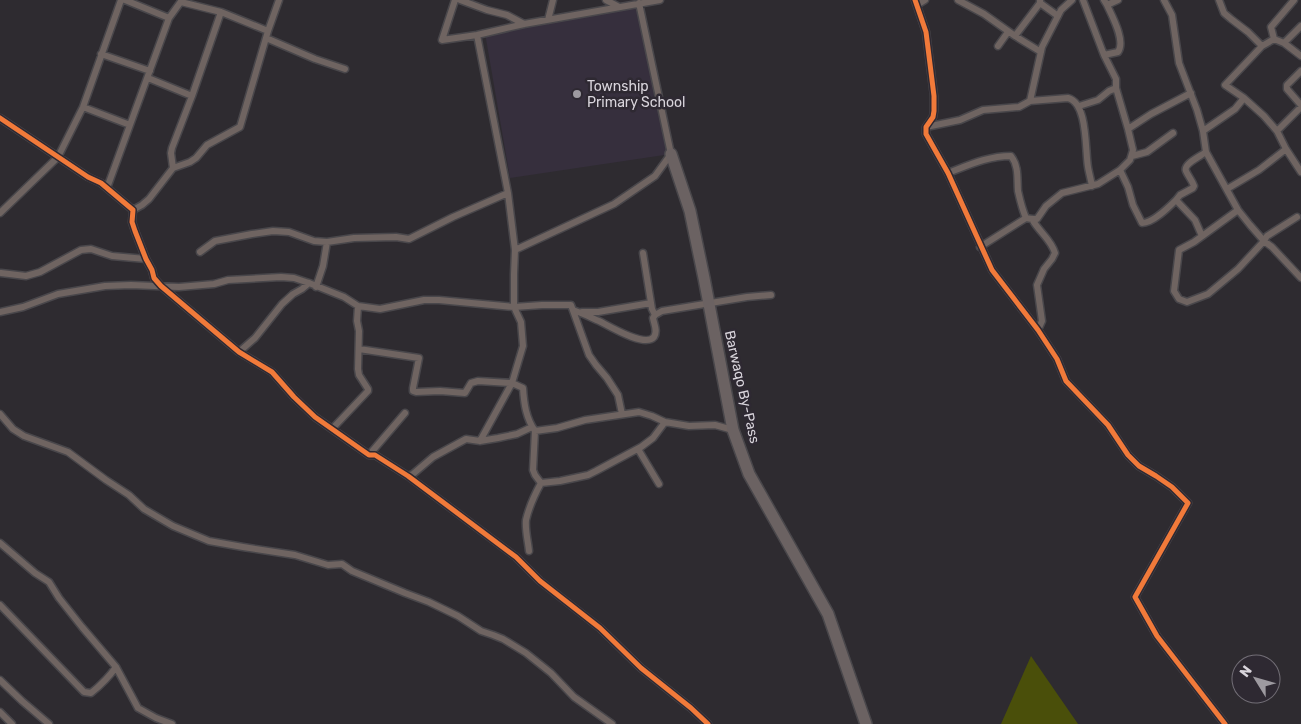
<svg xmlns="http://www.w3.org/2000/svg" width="1301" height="724" viewBox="0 0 1301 724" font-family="Rubik,sans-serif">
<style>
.built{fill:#362f3d}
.green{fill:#4a4f0a}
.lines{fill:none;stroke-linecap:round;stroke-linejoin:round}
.street-casing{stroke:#49474b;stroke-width:9}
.highway-casing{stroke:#49474b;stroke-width:14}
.street{stroke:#6f6461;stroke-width:6}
.highway{stroke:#6b6262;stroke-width:11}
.cycleway-casing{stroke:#2e2932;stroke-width:8}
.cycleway{stroke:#f17a3a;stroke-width:5}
.poi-dot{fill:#9d9aa0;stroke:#2e2932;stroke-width:2}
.labels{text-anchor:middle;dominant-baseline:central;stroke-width:5;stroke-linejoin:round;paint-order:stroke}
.poi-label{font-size:14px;fill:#d9d5dc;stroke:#2e2932;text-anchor:start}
.street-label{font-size:14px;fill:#d9d5dc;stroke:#2e2932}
</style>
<rect width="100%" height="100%" fill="#2e2b30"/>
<path class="built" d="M642,4L671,154L510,178L485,33Z"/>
<path class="green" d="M1031,656L1078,724H1001Z"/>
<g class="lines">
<defs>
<path id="street" d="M125,0L169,18
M455,0L442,40L477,35L524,24L660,0
M460,0L487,10L507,15L524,24
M606,0L619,7
M915,0L926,32L934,96V111L933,117L926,127V134L948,173L992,270L1038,330L1057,359L1066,381L1108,425L1128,455L1139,466L1156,476L1172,487L1188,503L1135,597L1157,636L1225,724
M958,0L984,14L1015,36L1041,52
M1040,0V3L1058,16
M1083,0L1104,55L1116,79V88L1128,129
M1104,0L1107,5L1118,0
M1164,0L1172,15L1179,63L1197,110L1203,131L1206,152L1238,210L1250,225L1264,241L1272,247L1301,278
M1219,0L1224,13L1231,19L1248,32L1262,46
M181,2L221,12L268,31
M917,5L925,0
M548,20L553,0
M477,35L508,193L515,250L514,274V307L521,322L523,346L512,383L480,441
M1015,36L1040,3
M266,38L315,59L345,69
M1274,39L1271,27L1294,0
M1284,43L1301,26
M998,46L1008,32
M101,54L150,71
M1104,55L1118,52C1126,41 1112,16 1107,5
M1301,56L1284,43L1274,39L1262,46L1225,85L1244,98L1264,116L1277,131L1286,149L1301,172
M1301,71L1287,85V89L1301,105
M148,78L192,96
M1030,101L1068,98C1088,103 1085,150 1088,167C1089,173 1091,180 1092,186
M1079,106L1098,100L1109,91L1116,88
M83,107L130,125
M0,118L88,177L101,183L133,210L132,222L135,231L146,259L152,270L154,278L161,286L239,352L272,372L294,397L315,417L369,455H375L408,476L516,557L540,581L600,628L641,668L691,708L708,724
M926,127L960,120L983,110L1019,107L1030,101L1042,47L1061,10L1072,0
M1203,131L1235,109L1244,98
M1277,131L1301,107
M1132,156L1147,152L1173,133
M173,168L171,153L172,148L192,96L221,12
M1120,170L1128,187L1133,205L1142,223C1153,223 1168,208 1176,200
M948,173C969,165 988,156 1011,156C1019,166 1017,179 1018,191C1020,200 1022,209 1026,218
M107,188L169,18L182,0
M1227,189L1259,170L1286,149
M133,210L142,205L149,199L173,168L190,162L196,158L207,145L240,127L268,31L279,0
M1238,210L1194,242L1179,250L1174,291L1179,299L1187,302L1208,294L1238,269L1264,241L1267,236L1297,217
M0,213L58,157L83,107L121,0
M1032,219C1039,232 1051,239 1055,253L1052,259L1044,269L1037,285L1042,321L1038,330
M1202,236L1195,220L1176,200L1180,195L1193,188L1194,186C1192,180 1188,176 1186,171C1183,164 1201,156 1206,152
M980,247L1026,218L1032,219H1037L1046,206L1062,193L1098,184L1120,170L1130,160L1133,150L1128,129L1151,114L1191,93
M515,250L614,204L655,176L671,154L639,3
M200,252L215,241L252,234L273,231L289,232L314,241L327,242L354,238L396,237L409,239L453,217L508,193
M643,253L652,309L655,315
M1,273L26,276L40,272L81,250L91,249L112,256L146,259
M316,287L323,266L327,242
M573,310C582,313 590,317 599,321C609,326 645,348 654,337C658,331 654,324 653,318L655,315L662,311L747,297L771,295
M0,312L23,307L58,294L105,286L131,285L179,287L214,284L228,280L281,277L294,278L309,283L344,297L358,306L380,309L424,300H439L514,307L542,305H571L589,355L596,365L607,378L618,395L622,414
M582,312H598L651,303
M359,349L419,358L413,388V391L416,392L440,391L465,393L471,383L478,381L512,383L523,388C524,404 526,418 535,431L533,470L535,475L541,483C535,494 529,507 526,520C525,530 528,541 529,551
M239,352L255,338L282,304L293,294L302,289L309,283
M0,414L13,429L24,436L68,452L106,480L129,495L144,509L173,526L209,541L243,547L295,555L328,565L342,564L352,571L405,593L429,602L458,616L481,631L493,635L503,639L526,653L551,673L574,697L612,724
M332,429L368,391V389L359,375L358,369L359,331L357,321L358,306
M535,431L557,428L585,420L639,412L652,416L665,422L689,426L715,425L733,430
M638,449L659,484
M369,455L405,413
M408,476L413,474L433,457L466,439L480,441L498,438L517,434L532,427
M541,483L560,481L588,475L596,471L641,447L653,438L665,422
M0,543L35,573L49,582L59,598L82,627L116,667L138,708L156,718L172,724
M0,605L84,692L91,693C101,685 109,677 116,667
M0,680L22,701L49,724
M0,712L12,724"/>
<path id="highway" d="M671,154L690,211L704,278L733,430L749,474L828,614L866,724"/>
</defs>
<use href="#street" class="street-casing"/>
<use href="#highway" class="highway-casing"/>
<use href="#street" class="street"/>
<use href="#highway" class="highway"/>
<defs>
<path id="cycleway" d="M915,0L926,32L934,96V111L933,117L926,127V134L948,173L992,270L1038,330L1057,359L1066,381L1108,425L1128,455L1139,466L1156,476L1172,487L1188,503L1135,597L1157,636L1225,724
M0,118L88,177L101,183L133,210L132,222L135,231L146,259L152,270L154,278L161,286L239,352L272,372L294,397L315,417L369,455H375L408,476L516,557L540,581L600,628L641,668L691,708L708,724"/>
</defs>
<use href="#cycleway" class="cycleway-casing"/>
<use href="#cycleway" class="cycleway"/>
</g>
<circle class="poi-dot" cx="577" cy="94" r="5"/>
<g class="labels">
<g class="poi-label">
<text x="587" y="86">Township<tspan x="587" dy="16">Primary School</tspan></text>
</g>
<g class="street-label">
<text transform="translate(742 387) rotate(77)">Barwaqo By-Pass</text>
</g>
</g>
<g transform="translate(1256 679) rotate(307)"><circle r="24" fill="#2e2932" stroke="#726e76"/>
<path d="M0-4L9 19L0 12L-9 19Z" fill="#9d9aa0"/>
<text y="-8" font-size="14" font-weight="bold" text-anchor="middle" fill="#d9d5dc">N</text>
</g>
</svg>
